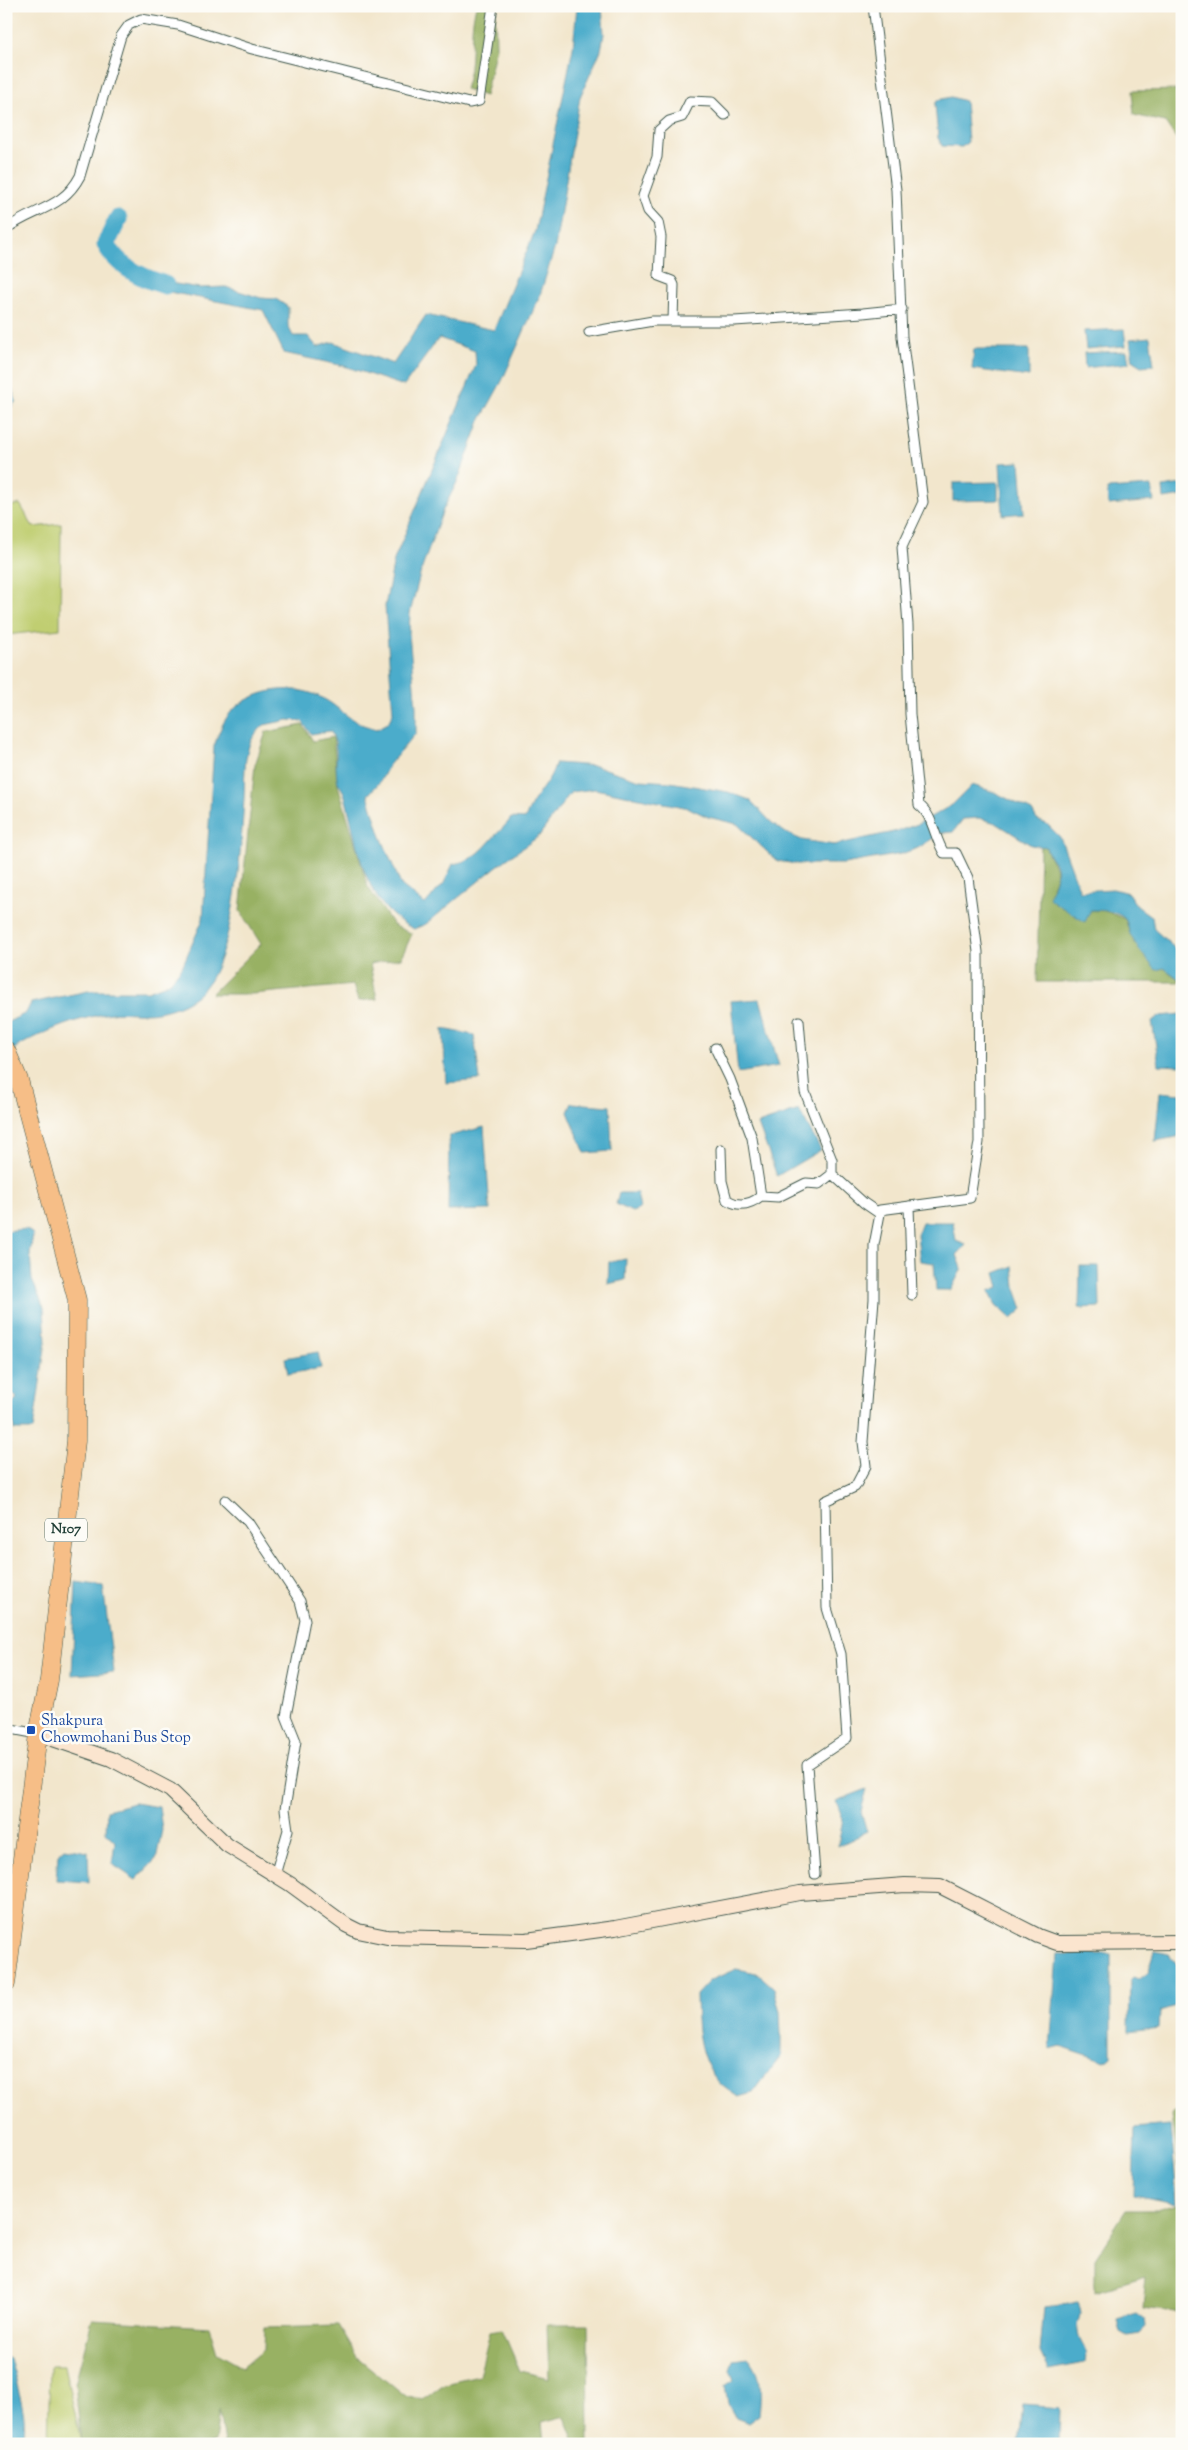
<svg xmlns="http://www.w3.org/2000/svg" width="1188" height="2450" viewBox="0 0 1188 2450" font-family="'Sorts Mill Goudy',serif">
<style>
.green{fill:#c0ce71;stroke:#708652}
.forest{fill:#98b163;stroke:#5c774c}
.water{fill:#4caccb;stroke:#367480}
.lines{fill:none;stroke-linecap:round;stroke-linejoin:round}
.river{stroke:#4caccb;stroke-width:19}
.street-casing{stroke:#3f564b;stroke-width:11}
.secondary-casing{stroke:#3f564b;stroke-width:16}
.highway-casing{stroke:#3f564b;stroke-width:19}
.street{stroke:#fff;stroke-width:9}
.secondary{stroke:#fbe5cf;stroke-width:14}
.highway{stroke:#f6be87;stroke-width:18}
.transit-dot{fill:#1a4fb4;stroke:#fdfcf7;stroke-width:2}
.labels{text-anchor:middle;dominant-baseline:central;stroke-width:5;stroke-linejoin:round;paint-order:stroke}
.shield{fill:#fdfcf7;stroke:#62766e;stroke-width:1}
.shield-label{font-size:14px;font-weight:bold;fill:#1f3d34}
.transit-label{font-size:15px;fill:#164399;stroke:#fdfcf7;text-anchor:start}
</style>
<rect width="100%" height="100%" fill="#fdfcf7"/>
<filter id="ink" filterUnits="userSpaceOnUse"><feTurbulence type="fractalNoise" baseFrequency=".02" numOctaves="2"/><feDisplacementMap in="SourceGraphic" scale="10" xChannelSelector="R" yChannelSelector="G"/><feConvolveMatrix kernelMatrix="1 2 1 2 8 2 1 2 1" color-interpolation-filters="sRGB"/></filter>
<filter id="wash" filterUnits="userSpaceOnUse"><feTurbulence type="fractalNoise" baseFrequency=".0096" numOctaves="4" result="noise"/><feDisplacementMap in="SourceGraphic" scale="20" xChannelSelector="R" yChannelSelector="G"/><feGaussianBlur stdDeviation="1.12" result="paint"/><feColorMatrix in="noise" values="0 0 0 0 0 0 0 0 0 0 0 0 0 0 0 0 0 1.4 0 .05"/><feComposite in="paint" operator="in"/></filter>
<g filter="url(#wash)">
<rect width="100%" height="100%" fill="#f2e6cc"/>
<path class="green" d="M20,504L33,527L61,524L60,629L6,635V507Z
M50,2366H64L81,2441L85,2444H48Z"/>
<path class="forest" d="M476,6H495L496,47L485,96L465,89C475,63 468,33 476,6Z
M1182,90V139L1178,141L1165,122L1134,115L1132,91Z
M303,725L313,741L333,737L338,785L368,887L393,925L412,934L401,958L370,964L377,999L358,1001L353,985L252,994H211L261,944L240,911L255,765L266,732Z
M1040,846L1046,847C1051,865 1062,866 1052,887L1091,910H1103L1125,919L1130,933L1164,968L1182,982H1037Z
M1182,2108V2187L1172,2115Z
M1182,2203V2313L1143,2308L1146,2276L1095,2291V2258L1126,2210H1157Z
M92,2320L209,2327L217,2353L242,2367L264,2349L265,2327L338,2325L357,2357L402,2394L423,2400L444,2384L479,2376L490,2331L502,2329L520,2371L549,2378L547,2324H588L589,2444H576L565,2416L542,2422L544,2444H224L219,2410L215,2442L210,2444H85L81,2441L75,2383Z"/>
<path class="water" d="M577,6H602L604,34L601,50L580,97L555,247L540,295L502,381L480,421L458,480L443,510L421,571L410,613L409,634L416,707V733L389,765L380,782L368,795L380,834L401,885L425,904L444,883L453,864C471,861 480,853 492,839C499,831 505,827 511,818L525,819C533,796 550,783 556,763L596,766L640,780L670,782L728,792L750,800L771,822L786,833L802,840L834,845L898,831L918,824L952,805L972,785L994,792L1032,811L1037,820L1047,824L1060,837L1080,891L1113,889L1128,893L1137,906L1152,917L1154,929L1182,955V981L1164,968L1156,970C1146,959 1137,948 1130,934C1128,930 1128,923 1125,919C1118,911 1101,910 1091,910L1085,922L1055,903L1049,898C1052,886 1061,872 1054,862C1050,856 1048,854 1046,847L1031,845L996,823L979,818L963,819L953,832L941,833L918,848L901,854L844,864H797L777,861L737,824L708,817L689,808L595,789L571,792L539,836L496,867L426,924L414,929C362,906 358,844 345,796C344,791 340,787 338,782C333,765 341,746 330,731L311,734L302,721L288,720L264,725C260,729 255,734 252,739C243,755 245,781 244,799C241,846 235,969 195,997C181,1007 162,1013 145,1013C134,1014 123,1011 111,1013C76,1018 36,1034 6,1054V1023L26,1013L31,1003L88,991H148L169,983L182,967L203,919L214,746C219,733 223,719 234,709C257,688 297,683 324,699C336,705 346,717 359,723C364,726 371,727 377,729L388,723L393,713L385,606L394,560L476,365L475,351L439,338L404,386L344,366L284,353L263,310L174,293L138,283L142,271L170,283L200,288L226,287L261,298L276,299L288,307V326L293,336H308L317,347L333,342L393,364L426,315L494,330L535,231L573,48Z
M951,97L965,101L968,142L962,147L942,146L938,138L935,104L938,100Z
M1124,329L1126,346L1086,349L1084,331Z
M1150,337L1154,365L1141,366L1133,361L1130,339Z
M974,349H1029V377L972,369Z
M1127,351L1129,363L1085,368L1084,353Z
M6,370L16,401L8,411L10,420L6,437Z
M1020,462L1024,513L1003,515L1000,463Z
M998,482V500L953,501V483Z
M1182,484V496L1164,499L1163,487Z
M1151,486L1154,501L1108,505L1107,489Z
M760,999L779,1066L738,1073L731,1001Z
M1182,1014V1066L1159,1065L1152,1021L1161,1016Z
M443,1029L474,1035L480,1080L446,1083Z
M1160,1092L1181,1094L1182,1136L1155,1141Z
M572,1103L610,1106L612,1151L585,1153L568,1112Z
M799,1110L821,1150L777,1176L758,1124Z
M484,1127L490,1210L448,1211L449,1136Z
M619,1193H637L640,1209L632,1212L616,1204Z
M922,1222H953L956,1241L966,1245L957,1255L962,1268L951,1290H936L934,1263L920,1261L917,1234Z
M26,1229L33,1234L30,1254L32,1280L44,1308L46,1342L33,1430H14L12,1404L17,1398L6,1388V1296L10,1295L12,1288L6,1284V1231Z
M626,1259L625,1280L608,1284L609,1262Z
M1013,1266L1015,1286L1023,1309L1012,1319L996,1305L989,1291L999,1287L995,1273Z
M1080,1266H1099L1100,1307L1079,1308Z
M318,1352L321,1368L288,1374L285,1358Z
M76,1582L103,1586L114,1672L72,1675Z
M867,1789L861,1811L867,1832L838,1846L843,1819L836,1801Z
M134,1803L159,1807L162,1830L156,1859L136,1880L112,1864L115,1842L106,1832L107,1810Z
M65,1848L88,1852L89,1882L56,1880L58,1854Z
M1155,1951L1169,1954L1180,1968L1178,2005L1160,2011L1159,2028L1129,2032L1130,1980L1133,1977L1139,1979L1148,1973Z
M1057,1954H1111V2056L1105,2061L1061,2046L1050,2049Z
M736,1969L757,1973L774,1988L780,2012L781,2034V2056L753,2093L738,2097C731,2092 722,2087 717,2080C697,2056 697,2025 696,1995L709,1981Z
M1171,2125L1177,2203L1133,2195L1135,2128Z
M1078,2303C1085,2317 1077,2319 1078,2331C1080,2346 1088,2343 1085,2363L1048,2370L1040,2353L1044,2307Z
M1137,2313L1145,2319L1146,2328L1140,2334L1127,2336L1120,2332L1117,2319Z
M748,2357C763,2373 761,2394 759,2415L748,2423L735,2418L728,2404L725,2386L734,2380L730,2370L733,2359Z
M6,2358H10C14,2377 31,2424 22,2439L6,2437Z
M1023,2405L1060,2408L1059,2444H1019Z"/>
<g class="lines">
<path class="river" d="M118,219L106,244C117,266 142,278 165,285"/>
</g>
</g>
<g filter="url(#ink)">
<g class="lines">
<defs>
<path id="street" d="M6,229C34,208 63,209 80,176L121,36L129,25L141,19L178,25L252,49L469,103L479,101L493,6
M673,321L674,285L672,281L659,276L661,237L658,222L648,211L643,196L657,157L659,130L669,121L682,117L690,101L712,102L725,115
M589,332L653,321H734L863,313L902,309
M799,1021L805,1092L832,1160V1174L864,1203L880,1214
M715,1048L730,1079L752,1138L761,1196C750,1205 739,1207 727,1200L722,1181L721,1149
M761,1196L778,1197L806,1183L819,1184L832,1174
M909,1206L912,1295
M225,1500L248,1522L300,1601L305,1620L286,1716L296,1741L285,1809L288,1830L275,1875
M6,1728L38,1734
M815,1874L807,1765L847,1738L841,1654L827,1608L825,1501L855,1487L866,1466L863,1442L874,1299V1245L880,1214V1210L970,1198L979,1142L978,952L968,878L956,853H944C934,837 933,815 919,805L910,714L908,625L902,547L923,502L902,337L896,190L873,6"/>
<path id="secondary" d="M38,1734L111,1759L170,1790L227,1845L290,1884L346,1925L358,1931L387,1937L526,1940L615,1928L800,1893L905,1885L940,1886L1038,1936L1057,1943L1182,1942"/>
<path id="highway" d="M6,1050L19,1080L77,1300L76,1441L49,1680L38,1734L6,1984"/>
</defs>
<use href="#street" class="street-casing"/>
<use href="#secondary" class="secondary-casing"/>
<use href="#highway" class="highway-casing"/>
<use href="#street" class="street"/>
<use href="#secondary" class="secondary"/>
<use href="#highway" class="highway"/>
</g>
</g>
<rect class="transit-dot" x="26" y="1725" width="10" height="10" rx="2.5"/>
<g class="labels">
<rect class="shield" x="45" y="1518.5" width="42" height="23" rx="4"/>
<g class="shield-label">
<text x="66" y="1530">N107</text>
</g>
<g class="transit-label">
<text x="41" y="1721">Shakpura<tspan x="41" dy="17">Chowmohani Bus Stop</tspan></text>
</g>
</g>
<rect width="1188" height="2450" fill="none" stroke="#fdfcf7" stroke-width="25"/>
</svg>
